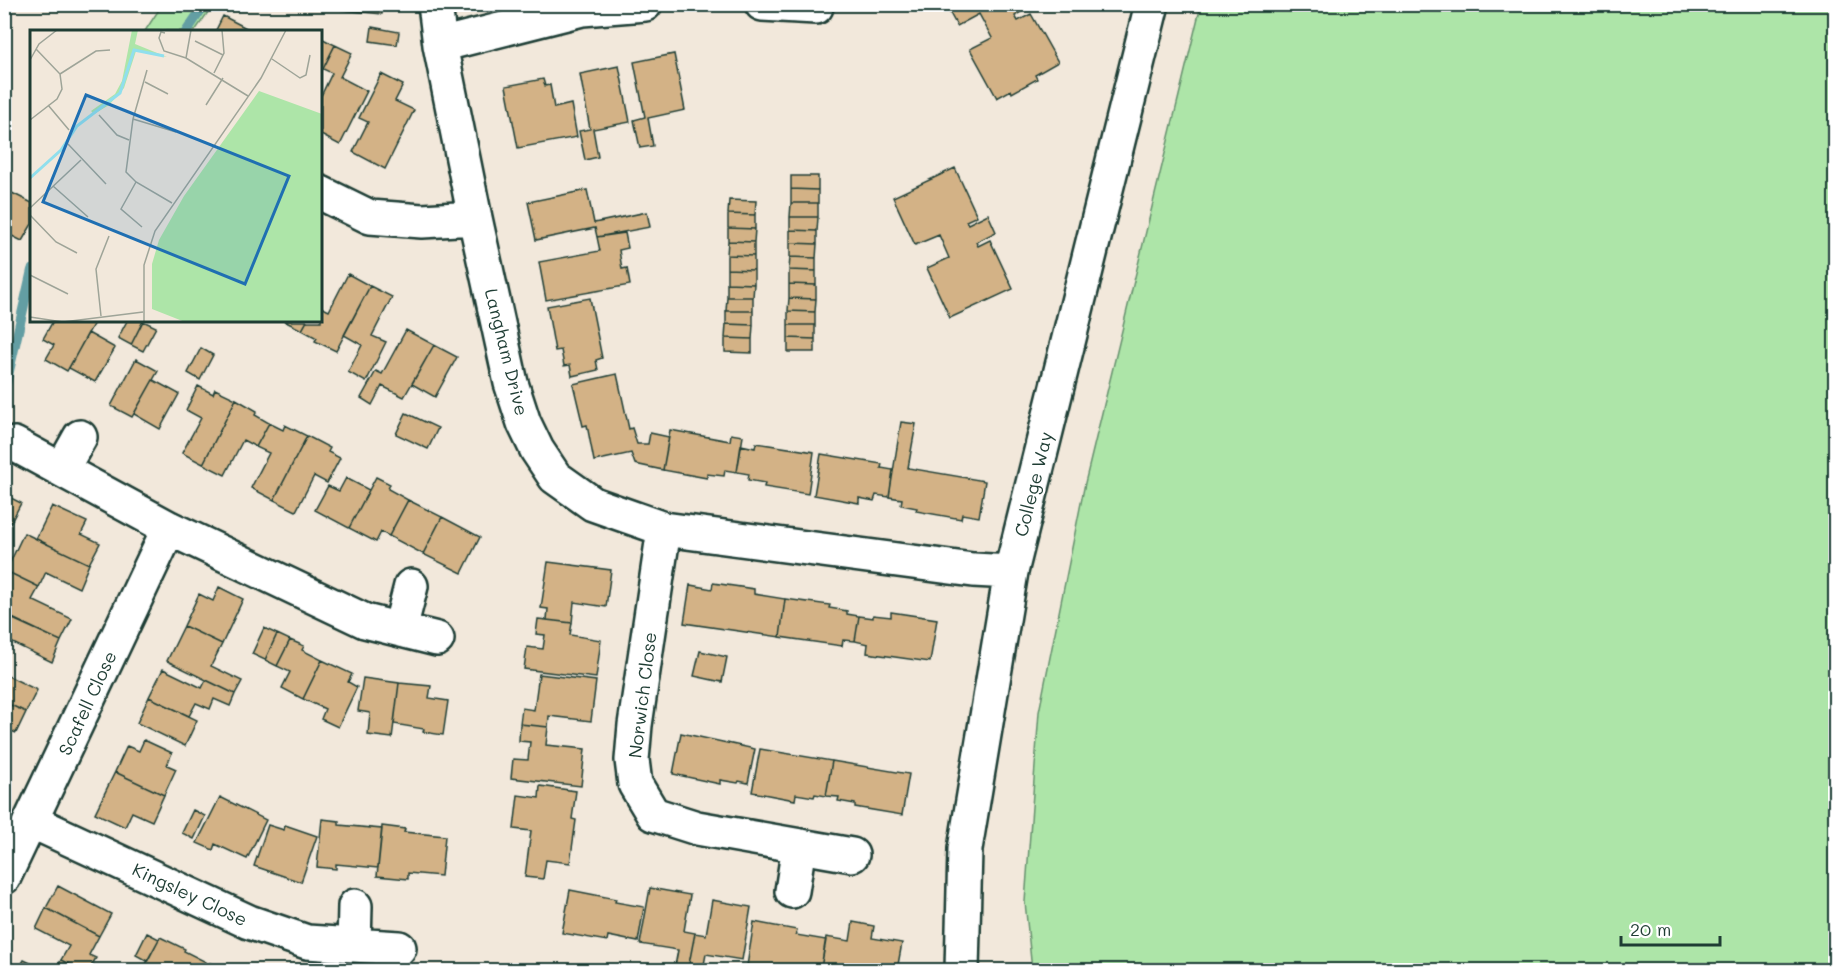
<svg xmlns="http://www.w3.org/2000/svg" width="1840" height="975" viewBox="0 0 1840 975" font-family="Mali,sans-serif">
<style>
.green{fill:#ade5a8;stroke:#66916e;stroke-width:1.5}
.lines{fill:none;stroke-linecap:round;stroke-linejoin:round}
.stream{stroke:#639ea3;stroke-width:10}
.building{fill:#d3b286;stroke:#1f3d34;stroke-width:1.5}
.minor-casing{stroke:#1f3d34;stroke-width:38}
.minor{stroke:#fff;stroke-width:33}
.labels{text-anchor:middle;dominant-baseline:central;stroke-width:4.5;stroke-linejoin:round;paint-order:stroke}
.street-label{font-size:18px;fill:#1f3d34;stroke:#fff}
.inset-river{fill:none;stroke:#90dfed;stroke-width:3}
.inset-road{fill:none;stroke:#9ea498;stroke-width:1.5}
.view{fill:#1f6fb2;fill-opacity:0.15;stroke:#1f6fb2;stroke-width:3}
.inset-edge{fill:none;stroke:#1f3d34;stroke-width:3}
</style>
<rect width="100%" height="100%" fill="#f2e8db"/>
<filter id="ink" filterUnits="userSpaceOnUse"><feTurbulence type="fractalNoise" baseFrequency=".0167" numOctaves="2"/><feDisplacementMap in="SourceGraphic" scale="12" xChannelSelector="R" yChannelSelector="G"/><feConvolveMatrix kernelMatrix="1 2 1 2 8 2 1 2 1" color-interpolation-filters="sRGB"/></filter>
<g filter="url(#ink)">
<path class="green" d="M162,5V4L213,5L195,31H145Z
M1201,5H1835V970H1032L1025,902L1039,712L1085,483Z"/>
<g class="lines">
<path class="stream" d="M186,32L205,4
M4,393L32,270"/>
</g>
<path class="building" d="M342,4H383L382,14L342,10Z
M945,4H1033L1015,16L1018,21L1031,14L1058,62L1035,75L1037,79L1012,93L1011,90L997,98L970,49L992,38L979,14L957,26Z
M223,16L254,32H215Z
M372,27L399,32L397,45L370,41Z
M323,39L335,45L323,69L321,68V42Z
M335,45L352,53L340,77L367,91L340,145L321,135V96L332,73L323,69Z
M674,54L685,110L648,118L653,146L640,148L634,120L645,117L634,62Z
M619,66L630,122L593,129L598,157L585,160L579,131L590,129L580,74Z
M381,74L403,85L395,101L414,110L385,169L353,152L368,122L359,118Z
M543,79L545,86L550,85L554,108L571,104L577,137L518,148L506,86Z
M955,168L977,216L966,221L968,224L988,214L996,232L976,242L978,246L990,240L1013,289L950,318L927,268L949,258L939,235L915,245L893,197Z
M791,176H818V190L791,189Z
M4,189L32,203V224L22,241L4,232Z
M791,189L818,190V203H791Z
M587,190L594,223L647,212L650,227L597,237L595,228L536,240L528,202Z
M729,200L756,201L755,215L728,214Z
M791,203H818V217H790Z
M728,214L755,215V229L728,228Z
M790,217H818L817,231L790,230Z
M728,228L755,229L754,242L728,241Z
M790,230L817,231V244L790,243Z
M625,233L628,248L619,250L622,269L627,268L630,285L546,300L539,262L600,251L597,237Z
M728,241L754,242V256L727,255Z
M790,243L817,244L816,258L790,257Z
M727,255L754,256V270L727,269Z
M790,257L816,258V271L789,270Z
M727,269L754,270V284L727,283Z
M789,270L816,271V285L789,284Z
M348,274L370,286L336,351L315,341L317,338L302,330L307,321H321V307L329,311Z
M727,283L754,284L753,297H727Z
M789,284L816,285V299L789,298Z
M370,286L392,297L372,336L386,342L366,382L348,372L362,345L344,335Z
M727,297H753V311H726Z
M590,298L602,358L596,360L598,370L572,376L570,365L564,366L561,350L555,351L547,306Z
M789,298L816,299L815,312L788,311Z
M726,311H753V325L726,324Z
M788,311L815,312V325H788Z
M53,321H95L67,371L46,359L54,345L43,339Z
M127,321H143L131,345L118,338Z
M143,321L156,327L143,351L131,345Z
M284,321H307L302,330Z
M726,324L753,325L752,339L725,338Z
M788,325H815V339L788,338Z
M406,330L434,345L404,397L382,386L372,405L361,398L376,371L382,374Z
M88,333L115,348L95,382L69,368Z
M725,338L752,339V353L725,352Z
M788,338L815,339V352H788Z
M434,345L457,357L435,397L412,384Z
M201,348L213,355L200,380L188,373Z
M136,359L158,371L132,417L111,406Z
M617,374L629,429L632,428L637,444H648L650,433L669,437L663,470L635,464L631,453L594,461L587,425L583,426L573,384Z
M153,380L179,394L160,429L134,414Z
M198,386L213,394L215,389L236,399L203,464L182,453L201,418L186,410Z
M236,399L257,411L255,415L269,423L256,447L243,440L225,475L203,464Z
M406,413L438,428L428,449L396,434Z
M901,422L916,424L908,468L985,481L979,517L962,514L961,519L916,511L917,508L901,505L902,499L889,497Z
M269,423L283,430L285,425L307,436L274,500L251,488L269,453L256,447Z
M670,430L730,441L731,434L743,436L737,472L725,470L724,476L707,474V478L663,470Z
M307,436L330,448L328,452L340,458L327,483L314,476L296,511L274,500Z
M756,443L814,452L808,494L764,487L765,483L748,480L749,474L737,472L741,445L755,448Z
M821,454L882,464L881,468L893,470L889,497L876,495L874,501L859,498V503L814,495Z
M376,477L390,484L388,489L408,500L389,536L381,532L376,542L349,528Z
M346,478L369,490L349,528L315,510L328,486L339,491Z
M7,496L21,503L9,526L4,524V502Z
M408,500L442,517L423,554L389,536Z
M52,506L87,522L81,534L100,543L89,564L36,539Z
M442,517L480,537L462,573L423,554Z
M24,533L89,564L79,588L46,572L39,587L6,571Z
M548,562L611,570L606,607L574,602L572,623L547,620L548,609L541,608Z
M6,571L39,587L32,600L72,619L61,641L4,615Z
M713,583L754,589V594L785,599L780,637L684,623L690,585L712,589Z
M219,587L243,599L222,644L184,626L199,594L213,601Z
M785,599L830,605L829,608L847,611V614L859,616L855,641L843,640L842,646L780,637Z
M891,612L937,619L930,662L867,653L868,644L855,641L859,616L873,618V615L891,617Z
M8,616L61,641L52,662L11,642L4,656V623Z
M538,619L572,623L570,635L601,640L596,678L524,669L527,647L543,649L545,635L536,634Z
M184,626L222,644L211,666L242,681L235,694L167,661Z
M264,628L277,634L265,660L252,654Z
M277,634L290,640L277,666L265,660Z
M290,640L304,646L302,650L322,660L303,699L282,688L290,672L277,666Z
M700,651L727,657L722,682L694,676Z
M322,660L352,674L348,682L357,687L338,727L321,719L325,709L303,699Z
M163,669L202,688L206,680L235,694L230,706L214,699L210,709L196,703L189,716L149,697Z
M4,674L37,690L26,712L4,702Z
M539,674L596,681L591,721L549,716L548,727L520,724L522,708L534,710Z
M363,678L399,683L392,738L368,735L370,713L358,711Z
M399,683L431,686L429,698L448,701L443,735L423,732L424,729L394,724Z
M149,697L197,720L185,746L137,723Z
M4,702L26,712L16,733L4,728Z
M520,724L548,727L546,745L585,749L581,786L511,778L513,759L528,760L530,742L519,741Z
M681,733L755,749L748,783L739,781L738,783L720,780V784L673,774Z
M144,740L172,753L167,765L176,769L164,795L115,772L127,746L139,751Z
M760,749L832,761L826,796L815,794L814,797L796,794L795,800L752,792Z
M832,761L909,774L902,815L855,807V804L838,801L839,797L826,796Z
M115,772L164,795L152,821L132,812L125,827L95,813Z
M540,786L576,791L572,819L576,820L570,863L546,860L543,879L525,877L531,831L514,829L518,795L539,798Z
M220,797L266,820L247,859L215,844L213,850L197,843Z
M193,810L205,816L194,839L182,833Z
M322,819L339,821V825L382,829L378,868L336,864V869L317,867Z
M268,825L284,830L285,825L317,836L301,882L254,866Z
M382,826L405,829L404,832L445,836L441,876L408,873V879L377,876Z
M58,886L111,914L99,936L46,908Z
M650,888L690,895L684,931L695,933L688,969L675,966L678,950L640,944Z
M570,890L616,899L615,902L644,907L638,942L608,936L607,941L562,933Z
M712,900L751,907L742,960L706,954L703,970L688,969L695,933L706,935Z
M46,908L99,936L89,955L96,958L89,970H81L61,960L69,946L36,929Z
M754,922L797,930L796,935L826,940L821,968L809,965L808,970H798L771,966L770,970L747,966Z
M853,922L874,926L872,938L902,943L897,970H835L821,968L826,937L850,941Z
M147,933L159,939L147,961L136,955Z
M160,937L185,949L184,951L206,962L202,970H143Z
M24,960L45,970H18Z
M61,960L81,970H56Z
M210,963L226,970H206Z"/>
<g class="lines">
<defs>
<path id="minor" d="M435,4L440,45L475,218L511,383L524,423L537,450L555,477L593,504L664,529L973,570L1011,572
M762,4L816,7
M440,45L582,9L645,4
M321,193L370,217L422,221L475,218
M14,444L169,528L365,621L437,639
M62,469L80,437
M664,529L635,725L632,760L635,784L653,814L697,828L852,855
M400,629L411,586
M31,821L249,922L307,942L399,948
M4,877L169,528
M792,891L799,846
M354,945L355,906
M962,970L965,849L1011,572L1152,4"/>
</defs>
<use href="#minor" class="minor-casing"/>
<use href="#minor" class="minor"/>
</g>
</g>
<g class="labels">
<g class="street-label">
<text transform="translate(507 352) rotate(76)">Langham Drive</text>
<text transform="translate(1033 484) rotate(-76)">College Way</text>
<text transform="translate(642 695) rotate(-83)">Norwich Close</text>
<text transform="translate(87 703) rotate(-65)">Scafell Close</text>
<text transform="translate(190 894) rotate(25)">Kingsley Close</text>
</g>
</g>
<g transform="translate(30 30)">
<rect width="292" height="292" fill="#f2e8db"/>
<path d="M102,0H108L105,14L137,27L106,21L94,58L79,75L64,84L61,81L85,64L92,51ZM229,61L292,84V292H155L122,279V234L129,210L154,166Z" fill="#ade5a8"/>
<path class="inset-river" d="M0,148L31,120L47,96L90,63L104,20L134,26"/>
<path class="inset-road" d="M135,3L131,2L129,8L134,21L156,28L218,66M165,11L193,25M156,28L161,0M242,29L270,48L276,45L280,25M0,30L9,14L27,0M117,40L103,89L96,142L106,152L142,173M184,43L194,23L192,0M30,44L66,21L80,20M115,52L138,64M18,75L39,100M176,75L193,48M69,85L87,105L99,110M103,89L146,102M0,90L27,69L32,59L30,44L6,19M38,114L76,154M106,152L91,179L112,197M23,156L58,187M0,178L51,130M0,185L26,212L47,223M0,245L38,264M71,286L66,239L79,206M0,287L33,292L113,282M114,292V235L125,201L231,48L256,0"/>
<path class="view" d="M56,65L259,146L215,254L13,172Z"/>
<rect width="292" height="292" class="inset-edge"/>
</g>
<rect width="1840" height="975" fill="none" stroke="#fff" stroke-width="24"/>
<rect x="12" y="12" width="1816" height="951" fill="none" stroke="#1f3d34" stroke-width="2" filter="url(#ink)"/>
<path d="M1621 936v9h99v-9" fill="none" stroke="#1f3d34" stroke-width="3"/>
<text x="1630" y="936" font-size="18" fill="#1f3d34" stroke="#ffffff" stroke-width="4.5" paint-order="stroke">20 m</text>
</svg>
